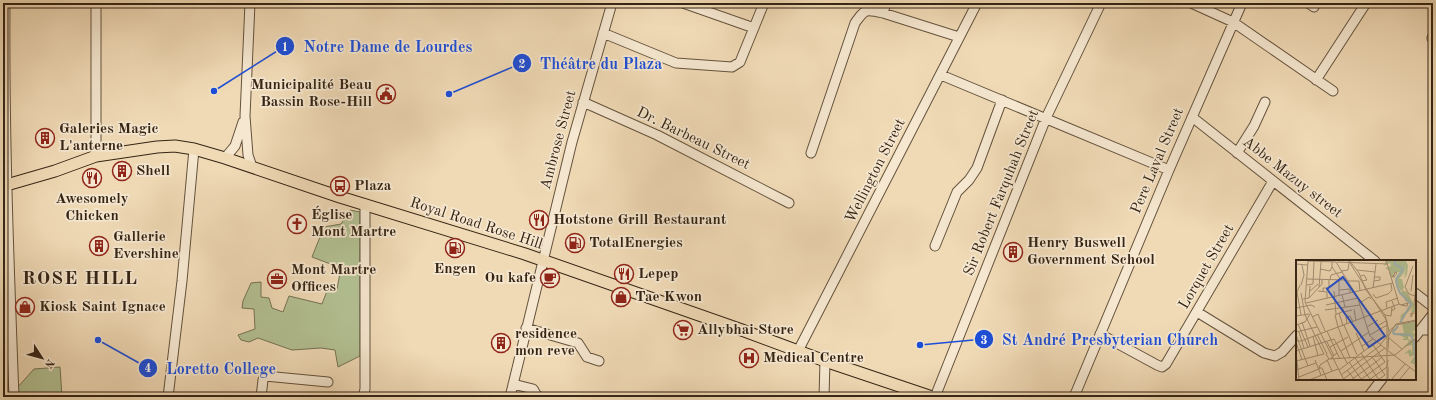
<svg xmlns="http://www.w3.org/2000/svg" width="1436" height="400" viewBox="0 0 1436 400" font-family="'Old Standard TT',serif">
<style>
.green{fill:#b3c193;stroke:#747254}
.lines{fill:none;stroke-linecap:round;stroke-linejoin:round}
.minor-casing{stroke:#64523c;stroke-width:11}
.major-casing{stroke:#352414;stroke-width:13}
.minor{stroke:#f5e7d0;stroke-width:9}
.major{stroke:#f0dab6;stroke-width:11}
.labels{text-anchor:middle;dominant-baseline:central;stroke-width:3.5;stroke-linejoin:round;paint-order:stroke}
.poi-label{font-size:15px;font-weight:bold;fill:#352414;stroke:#f5e7d0;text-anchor:start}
.street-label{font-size:15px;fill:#352414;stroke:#f5e7d0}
.district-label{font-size:19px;font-weight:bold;letter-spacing:1px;fill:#352414;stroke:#f5e7d0}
.inset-river{fill:none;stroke:#a1b7ba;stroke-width:2}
.inset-road{fill:none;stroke:#a59175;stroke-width:1}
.view{fill:#1d4ed8;fill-opacity:0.15;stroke:#1d4ed8;stroke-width:2}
.inset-edge{fill:none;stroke:#352414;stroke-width:2}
.leader{fill:none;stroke:#1d4ed8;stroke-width:1.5}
.callout-dot{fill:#1d4ed8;stroke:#f5e7d0;stroke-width:1.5}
.mark-label{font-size:12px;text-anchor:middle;font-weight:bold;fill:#fff}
.callout-label{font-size:16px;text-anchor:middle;font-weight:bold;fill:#1d4ed8;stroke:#f5e7d0;stroke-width:3.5;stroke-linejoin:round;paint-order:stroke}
</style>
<rect width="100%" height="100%" fill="#f0dab6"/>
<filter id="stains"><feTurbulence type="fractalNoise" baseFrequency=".005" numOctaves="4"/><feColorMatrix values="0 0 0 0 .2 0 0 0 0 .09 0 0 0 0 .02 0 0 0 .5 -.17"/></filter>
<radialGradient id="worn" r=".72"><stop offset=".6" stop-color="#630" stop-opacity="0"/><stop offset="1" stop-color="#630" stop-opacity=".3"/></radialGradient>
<path class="green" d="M350,210L360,212V356L338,367L335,350L321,348L292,350L258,338L249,342L241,340L238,335L255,329L254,309L242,308L243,301L251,283L261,282V297L269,298L272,308L283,312L289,296L322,304L327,291L337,289L341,268L312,257L324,227L341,224Z
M60,367L62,397H17L16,389L34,369Z"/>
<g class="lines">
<defs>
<path id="minor" d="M5,3C4,134 9,266 14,397
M96,3V156
M250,3L245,116L248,155L252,167
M683,3L754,28
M1191,3L1233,22L1333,91
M1308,3L1314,7
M883,13L886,3
M603,33L676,63L732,67L740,62L764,3
M1433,36L1432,38L1433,39
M941,75L1169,170
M1316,80L1366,3
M583,102L657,135L789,203
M1192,117L1375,261
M811,153L855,23C865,9 865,9 883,13L959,37
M1237,153L1254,126L1265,102
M225,158L235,146L243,122
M935,246L957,192L969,180L977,168L1002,100
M1415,293L1433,307
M1197,312L1264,353L1275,356L1282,352L1297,335
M526,328L578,343L587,357L599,361
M1421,330H1433
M1100,334L1157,365L1162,367L1166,364L1273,181
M1415,337L1433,314
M798,351L977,3
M513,384L533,389L537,396L541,397
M168,397L182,281L194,149
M261,397L263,380L265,376L328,382
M363,397L365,389V204
M510,397L572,142L612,3
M824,397L825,361
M935,397L1046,118L1101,3
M1074,397L1169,170L1242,3
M1368,397L1382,379"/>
<path id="major" d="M3,186L55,171L96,156L157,147L175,146L194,149L225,158L340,197L525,254L739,329L825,361L932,397"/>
</defs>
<use href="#minor" class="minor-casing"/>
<use href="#major" class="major-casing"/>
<use href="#minor" class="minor"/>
<use href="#major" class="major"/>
</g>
<defs>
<symbol id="civic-ring" viewBox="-11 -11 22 22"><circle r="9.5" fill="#f5e7d0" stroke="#8f2418" stroke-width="1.5"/><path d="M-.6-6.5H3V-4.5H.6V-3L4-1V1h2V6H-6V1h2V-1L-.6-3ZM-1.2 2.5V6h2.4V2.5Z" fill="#8f2418"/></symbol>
<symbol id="building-ring" viewBox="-11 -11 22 22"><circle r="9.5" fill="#f5e7d0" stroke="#8f2418" stroke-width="1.5"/><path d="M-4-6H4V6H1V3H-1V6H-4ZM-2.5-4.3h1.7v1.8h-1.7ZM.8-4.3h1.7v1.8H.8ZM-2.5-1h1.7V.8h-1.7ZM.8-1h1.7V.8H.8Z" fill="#8f2418"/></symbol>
<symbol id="restaurant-ring" viewBox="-11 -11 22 22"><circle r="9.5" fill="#f5e7d0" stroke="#8f2418" stroke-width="1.5"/><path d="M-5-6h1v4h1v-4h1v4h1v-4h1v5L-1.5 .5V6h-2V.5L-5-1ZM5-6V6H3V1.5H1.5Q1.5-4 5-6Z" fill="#8f2418"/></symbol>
<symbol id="bus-ring" viewBox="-11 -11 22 22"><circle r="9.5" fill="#f5e7d0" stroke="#8f2418" stroke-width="1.5"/><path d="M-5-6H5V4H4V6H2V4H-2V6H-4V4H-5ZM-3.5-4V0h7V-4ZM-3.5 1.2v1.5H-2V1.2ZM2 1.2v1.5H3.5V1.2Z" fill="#8f2418"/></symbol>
<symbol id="church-ring" viewBox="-11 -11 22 22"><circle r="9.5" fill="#f5e7d0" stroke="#8f2418" stroke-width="1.5"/><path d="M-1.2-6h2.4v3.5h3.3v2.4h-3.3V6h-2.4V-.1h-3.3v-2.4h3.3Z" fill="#8f2418"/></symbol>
<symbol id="fuel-ring" viewBox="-11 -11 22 22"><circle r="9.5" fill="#f5e7d0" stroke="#8f2418" stroke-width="1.5"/><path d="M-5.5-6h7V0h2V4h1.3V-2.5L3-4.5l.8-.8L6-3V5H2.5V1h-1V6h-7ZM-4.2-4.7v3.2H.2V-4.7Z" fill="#8f2418"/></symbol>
<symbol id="cafe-ring" viewBox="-11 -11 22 22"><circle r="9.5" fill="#f5e7d0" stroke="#8f2418" stroke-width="1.5"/><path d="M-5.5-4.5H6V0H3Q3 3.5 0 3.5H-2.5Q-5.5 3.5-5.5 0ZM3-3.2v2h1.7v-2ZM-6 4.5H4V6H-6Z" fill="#8f2418"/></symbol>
<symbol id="office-ring" viewBox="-11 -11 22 22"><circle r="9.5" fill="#f5e7d0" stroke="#8f2418" stroke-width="1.5"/><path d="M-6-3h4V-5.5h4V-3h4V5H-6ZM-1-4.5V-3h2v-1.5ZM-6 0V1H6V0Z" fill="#8f2418"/></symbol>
<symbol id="shop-ring" viewBox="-11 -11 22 22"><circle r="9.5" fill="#f5e7d0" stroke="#8f2418" stroke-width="1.5"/><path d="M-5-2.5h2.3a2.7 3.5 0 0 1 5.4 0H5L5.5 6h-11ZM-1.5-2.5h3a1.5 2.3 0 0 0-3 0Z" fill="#8f2418"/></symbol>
<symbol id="supermarket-ring" viewBox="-11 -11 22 22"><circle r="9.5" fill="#f5e7d0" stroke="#8f2418" stroke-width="1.5"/><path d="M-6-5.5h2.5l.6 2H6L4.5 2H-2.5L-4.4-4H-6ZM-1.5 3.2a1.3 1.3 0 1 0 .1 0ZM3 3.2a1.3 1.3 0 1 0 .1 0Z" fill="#8f2418"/></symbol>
<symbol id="hospital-ring" viewBox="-11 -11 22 22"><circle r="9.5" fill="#f5e7d0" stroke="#8f2418" stroke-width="1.5"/><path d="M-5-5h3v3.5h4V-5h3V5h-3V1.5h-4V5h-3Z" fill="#8f2418"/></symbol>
</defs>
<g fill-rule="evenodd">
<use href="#civic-ring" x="375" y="83" width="22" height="22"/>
<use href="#building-ring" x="34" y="127" width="22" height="22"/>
<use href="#building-ring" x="111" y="160" width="22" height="22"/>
<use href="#restaurant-ring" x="81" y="167" width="22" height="22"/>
<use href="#bus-ring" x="329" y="175" width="22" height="22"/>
<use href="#restaurant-ring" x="528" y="209" width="22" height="22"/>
<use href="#church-ring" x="286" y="213" width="22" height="22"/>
<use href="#fuel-ring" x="564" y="232" width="22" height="22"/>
<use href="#building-ring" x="88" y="235" width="22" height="22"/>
<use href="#fuel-ring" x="444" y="237" width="22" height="22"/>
<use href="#building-ring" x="1002" y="241" width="22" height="22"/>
<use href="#restaurant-ring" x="613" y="263" width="22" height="22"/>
<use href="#cafe-ring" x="539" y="267" width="22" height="22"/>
<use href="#office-ring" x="266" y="268" width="22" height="22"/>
<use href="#shop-ring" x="610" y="286" width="22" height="22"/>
<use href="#shop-ring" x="14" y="296" width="22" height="22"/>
<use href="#supermarket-ring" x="672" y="319" width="22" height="22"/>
<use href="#building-ring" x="490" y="332" width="22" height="22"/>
<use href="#hospital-ring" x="738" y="347" width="22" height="22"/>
</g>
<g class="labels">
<g class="poi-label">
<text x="372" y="85" text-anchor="end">Municipalité Beau<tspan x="372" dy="17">Bassin Rose-Hill</tspan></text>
<text x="59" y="129">Galeries Magic<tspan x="59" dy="17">L'anterne</tspan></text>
<text x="136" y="171">Shell</text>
<text x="354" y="186">Plaza</text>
<text x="92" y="199" text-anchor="middle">Awesomely<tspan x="92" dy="17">Chicken</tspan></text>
<text x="311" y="215">Église<tspan x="311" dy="17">Mont Martre</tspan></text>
<text x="553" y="220">Hotstone Grill Restaurant</text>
<text x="113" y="237">Gallerie<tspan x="113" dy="17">Evershine</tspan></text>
<text x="589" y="243">TotalEnergies</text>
<text x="1027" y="243">Henry Buswell<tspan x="1027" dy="17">Government School</tspan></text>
<text x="455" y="269" text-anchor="middle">Engen</text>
<text x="291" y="270">Mont Martre<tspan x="291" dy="17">Offices</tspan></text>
<text x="638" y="274">Lepep</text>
<text x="536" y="278" text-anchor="end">Ou kafe</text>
<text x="635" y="297">Tae Kwon</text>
<text x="39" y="307">Kiosk Saint Ignace</text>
<text x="697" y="330">Allybhai Store</text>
<text x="515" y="334">residence<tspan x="515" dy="17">mon reve</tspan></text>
<text x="763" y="358">Medical Centre</text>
</g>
<g class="street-label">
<text transform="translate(693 139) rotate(26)">Dr. Barbeau Street</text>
<text transform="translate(559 140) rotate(-75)">Ambrose Street</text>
<text transform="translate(1158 161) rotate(-67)">Pere Laval Street</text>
<text transform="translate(876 171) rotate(-63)">Wellington Street</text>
<text transform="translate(1292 178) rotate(38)">Abbe Mazuy street</text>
<text transform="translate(1002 193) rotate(-68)">Sir Robert Farquhah Street</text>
<text transform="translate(476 224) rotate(18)">Royal Road Rose Hill</text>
<text transform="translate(1207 267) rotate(-60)">Lorquet Street</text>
</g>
<g class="district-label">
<text x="80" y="279">ROSE HILL</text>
</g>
</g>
<g transform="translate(1296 260)">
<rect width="120" height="120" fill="#f0dab6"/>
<path d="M90,0H109L112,5L111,14L108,19L110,6L108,13L103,19H106L108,28L105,31L99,22L104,12L97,13L99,18L93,14L94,11L89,8L95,6L94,3L88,6ZM106,30L111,32L120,48V52H115L117,47L104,60L105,55L113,49L115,44L108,40L110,39L105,34ZM117,62L120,63V71H116L120,75L117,78L113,74L112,79L117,80L120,86V112L118,104L114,103L119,95L114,97L112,93L108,94L114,89L116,92V85L107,87L111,84L113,80H106L109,78L100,73H108L106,64Z" fill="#b3c193"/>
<path class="inset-river" d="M99,0V4L107,9L100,19L101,26L104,33L115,44L104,63M102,66L97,72L98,74L114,75L118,81L120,109"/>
<path class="inset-road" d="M52,0L91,61V120M53,0L63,13L70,30L89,55L93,71L92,89M90,0L103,44M36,2V7L45,20M40,2L12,1L9,42L48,120M40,2L61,36L74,76L91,90M41,2L92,4M0,4L12,5M117,6L109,27L113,34L119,36M24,9L34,11L36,7M61,10L79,12M45,11L52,10L53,3M65,16L68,15L71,20L66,21M95,16L97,17H98L101,13L99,12L97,17M11,19L51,20M34,20L35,15L46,12M52,21H63L64,31M78,21L84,20V17H78M4,25L1,32L5,55M5,25L8,15L6,5M11,25L17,24L18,1M120,26L118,44L120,47M23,27L25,2M77,28L80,4M43,30L54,29V33M22,31L31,32V38M27,31V28H33V20M38,31L40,54M115,31L117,15M13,32L22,24M5,33L9,55L28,94M77,34L80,38L92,34L96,30L95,24M46,35L49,47M43,36V20M13,38L14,26M7,39L13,38L26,24V19M10,43L97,23M64,43L73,37L75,39M103,44L105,45L110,46H111L112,43L105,45M30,45L62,38M46,47L48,52L56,50M0,48L15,45L19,47M91,48L90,42L102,38M58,49L60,61M29,50L64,45M95,51L99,49L96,41M43,53L47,66M117,53L115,57V53H120M89,55L95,56L96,47M0,56L13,54M16,57L22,54L29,71M6,62L14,86M79,63L81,66L90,61M2,64L12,87M51,64L50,57L54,56L57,62M0,65L9,62L14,54M48,65L61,95M42,67L54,98M42,67L39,55L48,51M71,67L82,60M31,71L41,93M93,71L100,65L120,61M0,72L21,67M3,72L8,88M60,73L68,91M21,74L31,94M0,75L12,106M74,75L91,65M93,75L100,64L120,60M17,76L22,96M93,78L106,89M0,81H5L103,44M0,82L6,100M31,82L38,96M84,85L92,75M66,86L77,79M34,87L52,77M91,90L120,112M0,91L38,79L51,103M45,91L73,72M0,92L3,120M65,93L83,120M99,95L120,78M76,97L80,102L86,97M35,98L41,93L44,99M59,98L74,119M33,99L99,95M19,100L25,115M31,100L36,111M0,101L28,94M53,102L65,119M23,108H26L31,120M0,110L20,103M43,110L89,75M51,110L59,120M45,115L85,85M3,117L23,109L24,105L33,99L30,94M13,120L42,109M46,120L89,88M55,120L80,102L89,115L82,120M64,120L89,102L77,85M73,120L91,107L92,100M92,120V107M95,120L109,104M103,120L114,107"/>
<path class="view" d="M47,17L89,76L73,87L31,29Z"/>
<rect width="120" height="120" class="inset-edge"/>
</g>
<path class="leader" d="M214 91L285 46M449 94L522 63M920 345L984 339M98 340L148 368"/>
<g class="callout-dot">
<circle cx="214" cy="91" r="4"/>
<circle cx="449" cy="94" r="4"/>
<circle cx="920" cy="345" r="4"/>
<circle cx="98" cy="340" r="4"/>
<circle cx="285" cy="46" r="10"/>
<circle cx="522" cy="63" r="10"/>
<circle cx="984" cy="339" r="10"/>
<circle cx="148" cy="368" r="10"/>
</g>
<g class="mark-label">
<text x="285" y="51">1</text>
<text x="522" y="68">2</text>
<text x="984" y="344">3</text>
<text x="148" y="372">4</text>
</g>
<g class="callout-label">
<text x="388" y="52">Notre Dame de Lourdes</text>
<text x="601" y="69">Théâtre du Plaza</text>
<text x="1110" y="345">St André Presbyterian Church</text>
<text x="221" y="374">Loretto College</text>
</g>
<rect width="1436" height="400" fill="none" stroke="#f0dab6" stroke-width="16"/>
<rect x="4" y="4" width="1428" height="392" fill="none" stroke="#352414" stroke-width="2"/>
<rect x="8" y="8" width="1420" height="384" fill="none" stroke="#352414"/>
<g transform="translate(42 358) rotate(126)" stroke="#f5e7d0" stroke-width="3" paint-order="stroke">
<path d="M0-3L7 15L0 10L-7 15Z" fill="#352414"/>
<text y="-6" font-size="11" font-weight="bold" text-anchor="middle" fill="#352414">N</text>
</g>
<rect width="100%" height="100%" filter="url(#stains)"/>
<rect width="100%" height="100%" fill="url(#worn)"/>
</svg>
